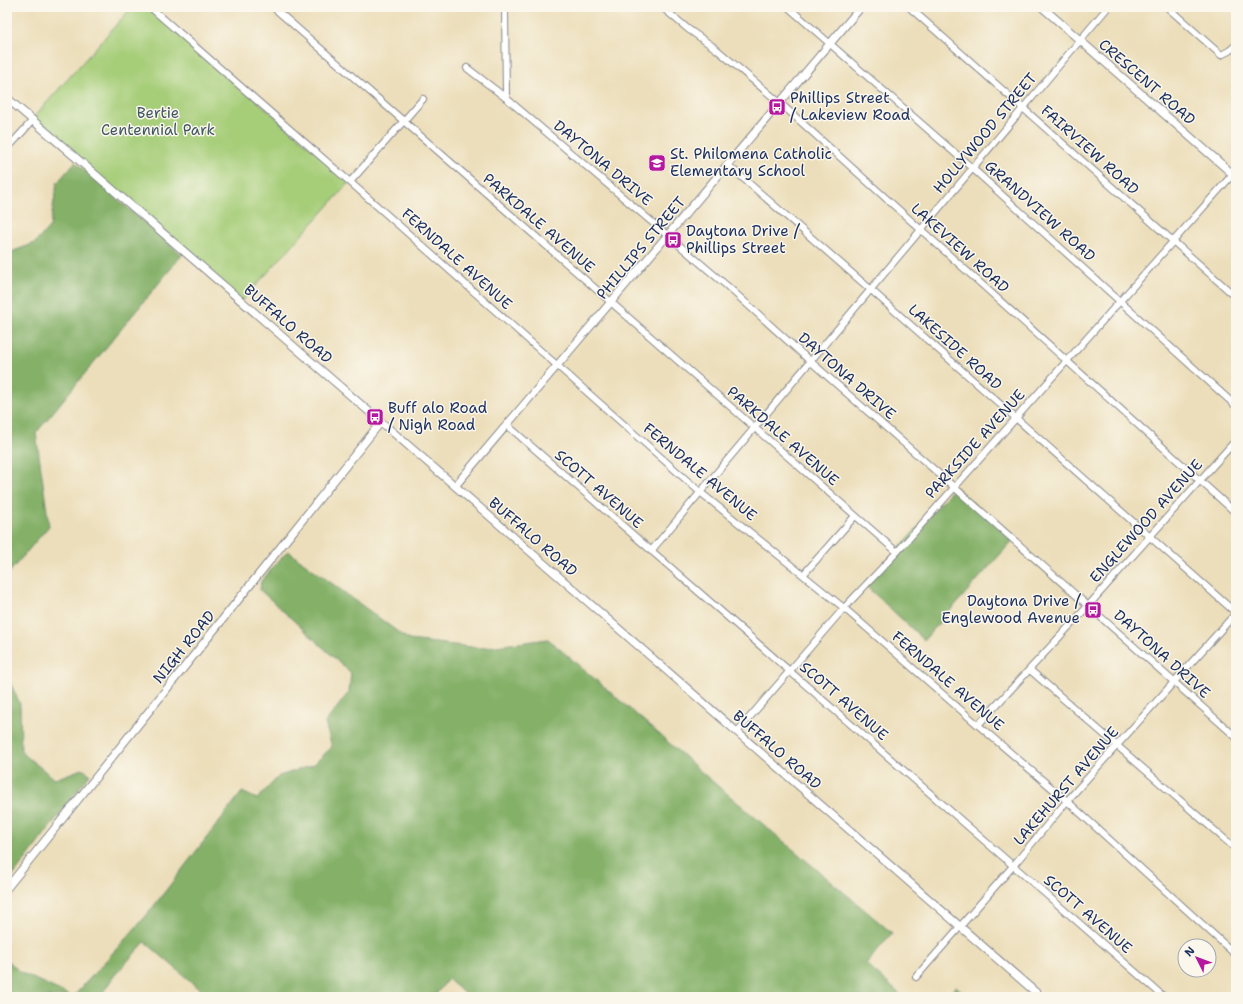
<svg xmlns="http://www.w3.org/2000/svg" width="1243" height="1004" viewBox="0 0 1243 1004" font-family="'Shantell Sans',sans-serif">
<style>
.green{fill:#a6cd78;stroke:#607e6b}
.forest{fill:#84b068;stroke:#507063}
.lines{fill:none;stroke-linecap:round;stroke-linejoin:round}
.minor-casing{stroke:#84868c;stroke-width:8}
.tertiary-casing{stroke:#84868c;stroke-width:9}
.minor{stroke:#fff;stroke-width:6}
.tertiary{stroke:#fff;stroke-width:7}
.labels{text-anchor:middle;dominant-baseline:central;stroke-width:3;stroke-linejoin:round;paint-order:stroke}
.street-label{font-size:15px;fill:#1b2f5e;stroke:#fbf7ec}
.poi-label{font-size:15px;fill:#1b2f5e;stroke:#fbf7ec;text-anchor:start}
.park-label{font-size:15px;fill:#3e5664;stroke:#fbf7ec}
</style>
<rect width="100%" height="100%" fill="#fbf7ec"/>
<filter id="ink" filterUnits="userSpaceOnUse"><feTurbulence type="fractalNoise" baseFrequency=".025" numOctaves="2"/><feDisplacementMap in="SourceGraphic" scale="8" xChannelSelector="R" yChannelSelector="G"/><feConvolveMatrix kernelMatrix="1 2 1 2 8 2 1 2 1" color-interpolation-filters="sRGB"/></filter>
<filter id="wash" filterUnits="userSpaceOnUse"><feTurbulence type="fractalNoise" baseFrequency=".012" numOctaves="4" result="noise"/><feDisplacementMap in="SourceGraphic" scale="16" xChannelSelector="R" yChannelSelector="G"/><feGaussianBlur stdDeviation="0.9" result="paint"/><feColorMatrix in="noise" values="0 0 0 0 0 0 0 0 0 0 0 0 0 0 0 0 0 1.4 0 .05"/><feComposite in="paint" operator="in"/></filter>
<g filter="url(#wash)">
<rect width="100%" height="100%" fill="#ecdeba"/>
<path class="green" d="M132,7H150L350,182L241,302L32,119Z"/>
<path class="forest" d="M75,162L182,255L36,433L49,526L7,575V252H11L35,243L50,226L57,183Z
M955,487L1014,539L924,640L865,585Z
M288,551L409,640L481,648L548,639L658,733L699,770L892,933L866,964L903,997H468L448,979L434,997H209L145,942L114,976L100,997H7V960L20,972L73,997L146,916L242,792L257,799L279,776L313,765L332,747L325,723L349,692L351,673L260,590L261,581Z
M7,676L20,704L21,752L55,779L82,769L90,774L7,884Z
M956,986L968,997H946Z"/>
</g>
<g filter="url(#ink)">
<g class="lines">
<defs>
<path id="minor" d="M150,7L350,182L700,492L844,608L978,725L1067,801L1236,955
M273,7L897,552
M505,7L506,98
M662,7L688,29L715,48L780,103L1236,513
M788,7L972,168L1236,406
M909,7L1236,297
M1167,7L1221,55L1229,51L1236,45
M467,68L506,98L726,285L810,361L954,487L1236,737
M7,149L33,120
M728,165L870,289L1236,613
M350,182L423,99
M507,425L1164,997
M651,551L1108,7
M803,575L855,516
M1030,670L1236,849
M978,725L1088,606L1236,440
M737,732L844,608L897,552L1233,174
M916,977L1013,866L1067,801L1236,613"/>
<path id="tertiary" d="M1042,7L1236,177
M7,98L455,486L1041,997
M455,486L861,7
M7,888L381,422"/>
</defs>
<use href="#minor" class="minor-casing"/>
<use href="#tertiary" class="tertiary-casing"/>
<use href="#minor" class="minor"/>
<use href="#tertiary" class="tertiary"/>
</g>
</g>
<defs>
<symbol id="bus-square" viewBox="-11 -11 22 22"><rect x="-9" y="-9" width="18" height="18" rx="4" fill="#b5179e" stroke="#fbf7ec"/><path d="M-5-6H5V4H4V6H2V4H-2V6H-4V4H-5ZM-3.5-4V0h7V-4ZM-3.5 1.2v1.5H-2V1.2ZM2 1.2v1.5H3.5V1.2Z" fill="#fff"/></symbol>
<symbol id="school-square" viewBox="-11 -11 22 22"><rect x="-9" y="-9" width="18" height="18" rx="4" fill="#b5179e" stroke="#fbf7ec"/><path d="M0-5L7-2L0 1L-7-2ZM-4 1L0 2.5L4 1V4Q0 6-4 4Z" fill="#fff"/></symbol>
</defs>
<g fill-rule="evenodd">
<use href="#bus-square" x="767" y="97" width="20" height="20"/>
<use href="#school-square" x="647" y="153" width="20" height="20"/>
<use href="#bus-square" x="663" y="230" width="20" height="20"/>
<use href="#bus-square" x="365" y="407" width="20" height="20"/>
<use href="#bus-square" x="1083" y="600" width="20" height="20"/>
</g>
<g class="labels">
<g class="street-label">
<text transform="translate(1147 82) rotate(41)">CRESCENT ROAD</text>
<text transform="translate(985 133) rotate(-50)">HOLLYWOOD STREET</text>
<text transform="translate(1090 150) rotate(42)">FAIRVIEW ROAD</text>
<text transform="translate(603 163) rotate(40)">DAYTONA DRIVE</text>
<text transform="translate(1040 211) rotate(42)">GRANDVIEW ROAD</text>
<text transform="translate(539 223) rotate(41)">PARKDALE AVENUE</text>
<text transform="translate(641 248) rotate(-50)">PHILLIPS STREET</text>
<text transform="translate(960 248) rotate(42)">LAKEVIEW ROAD</text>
<text transform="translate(457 259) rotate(42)">FERNDALE AVENUE</text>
<text transform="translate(288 324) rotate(41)">BUFFALO ROAD</text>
<text transform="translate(955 347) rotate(42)">LAKESIDE ROAD</text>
<text transform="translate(847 376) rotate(41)">DAYTONA DRIVE</text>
<text transform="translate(783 436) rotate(41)">PARKDALE AVENUE</text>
<text transform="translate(975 444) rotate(-48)">PARKSIDE AVENUE</text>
<text transform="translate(700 472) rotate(40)">FERNDALE AVENUE</text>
<text transform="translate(599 489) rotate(41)">SCOTT AVENUE</text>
<text transform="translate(1146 521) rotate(-48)">ENGLEWOOD AVENUE</text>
<text transform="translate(533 537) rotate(41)">BUFFALO ROAD</text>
<text transform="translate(184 647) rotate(-51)">NIGH ROAD</text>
<text transform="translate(1162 654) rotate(42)">DAYTONA DRIVE</text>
<text transform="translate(948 681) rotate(41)">FERNDALE AVENUE</text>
<text transform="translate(844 701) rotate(41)">SCOTT AVENUE</text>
<text transform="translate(777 750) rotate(41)">BUFFALO ROAD</text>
<text transform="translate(1066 786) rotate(-49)">LAKEHURST AVENUE</text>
<text transform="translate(1088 914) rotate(41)">SCOTT AVENUE</text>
</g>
<g class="poi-label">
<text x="790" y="98">Phillips Street<tspan x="790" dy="17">/ Lakeview Road</tspan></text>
<text x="670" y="154">St. Philomena Catholic<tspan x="670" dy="17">Elementary School</tspan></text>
<text x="686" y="231">Daytona Drive /<tspan x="686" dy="17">Phillips Street</tspan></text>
<text x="388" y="408">Buff alo Road<tspan x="388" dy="17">/ Nigh Road</tspan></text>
<text x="1080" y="601" text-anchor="end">Daytona Drive /<tspan x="1080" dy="17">Englewood Avenue</tspan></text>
</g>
<g class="park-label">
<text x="158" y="113">Bertie<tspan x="158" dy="17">Centennial Park</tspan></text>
</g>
</g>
<rect width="1243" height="1004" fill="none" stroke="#fbf7ec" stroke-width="24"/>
<g transform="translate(1197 958) rotate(312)"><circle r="19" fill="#fbf7ec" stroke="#a1a7b3"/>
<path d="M0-3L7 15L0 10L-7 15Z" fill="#b5179e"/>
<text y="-6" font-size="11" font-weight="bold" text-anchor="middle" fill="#1b2f5e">N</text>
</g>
</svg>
